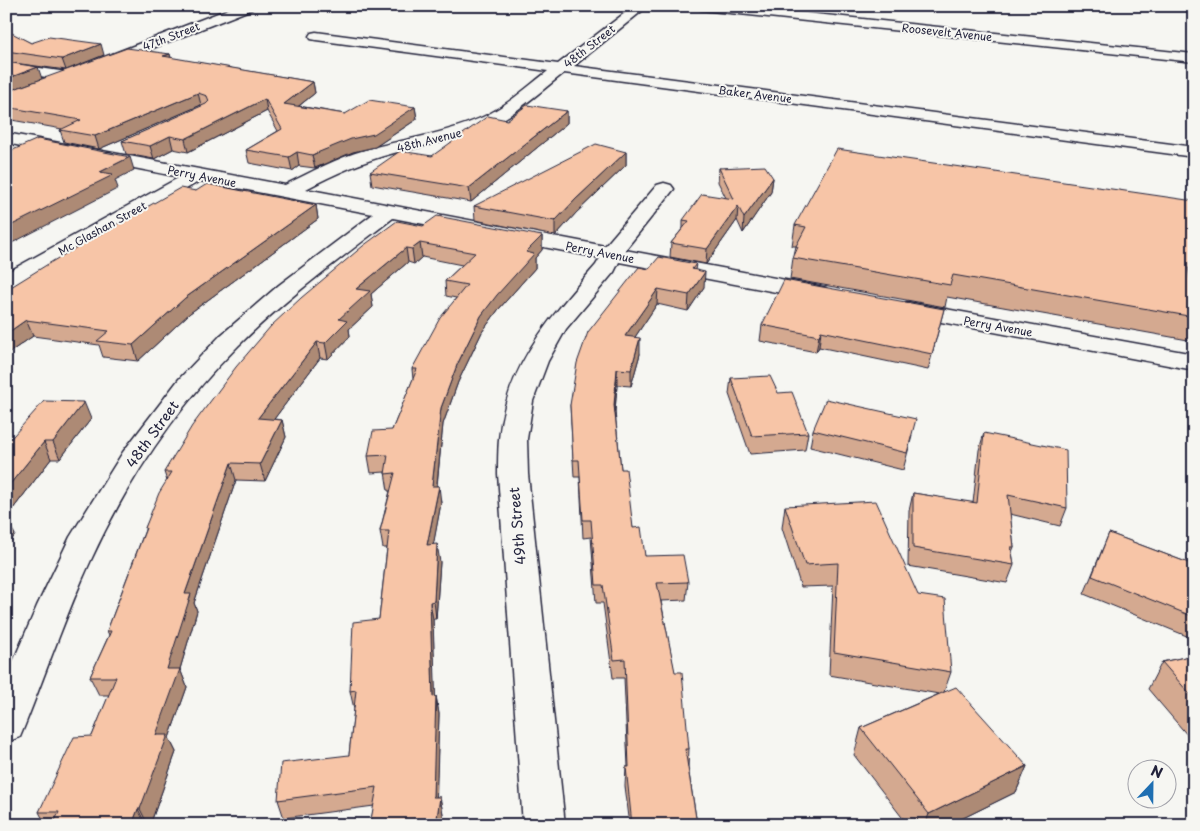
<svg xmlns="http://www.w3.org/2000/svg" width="1200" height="831" viewBox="0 0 1200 831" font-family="'Playpen Sans',sans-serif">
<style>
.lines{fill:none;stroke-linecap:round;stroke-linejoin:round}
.minor-casing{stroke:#22223b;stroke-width:3}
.major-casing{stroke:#22223b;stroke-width:3}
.minor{fill:#f6f6f2;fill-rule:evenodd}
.major{fill:#f4e382;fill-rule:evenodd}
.wall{fill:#d4a990;stroke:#22223b}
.shaded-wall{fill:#ad8a75;stroke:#22223b}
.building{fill:#f7c5a7;stroke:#22223b}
.labels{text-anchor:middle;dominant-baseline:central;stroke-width:4;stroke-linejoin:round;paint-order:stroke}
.far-street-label{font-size:11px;fill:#22223b;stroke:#f6f6f2}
.street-label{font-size:14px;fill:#22223b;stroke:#f6f6f2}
</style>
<rect width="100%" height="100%" fill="#f6f6f2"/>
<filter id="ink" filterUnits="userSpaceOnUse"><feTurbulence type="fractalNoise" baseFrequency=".02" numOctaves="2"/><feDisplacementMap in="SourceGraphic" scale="10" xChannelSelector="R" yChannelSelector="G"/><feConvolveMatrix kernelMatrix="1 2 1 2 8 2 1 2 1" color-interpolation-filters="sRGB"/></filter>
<g filter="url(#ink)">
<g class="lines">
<defs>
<path id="minor" d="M236,6H254L252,9L107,66H97L95,63L97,60Z
M634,6H648L574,66L1194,147V157L564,73C542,90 521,110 496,123C464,139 428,144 394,153C363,161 334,174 306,189L605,246L657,185L664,183L671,185L674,189L625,250L818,286L826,288L829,293L826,298L818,300L619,262L614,272L566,329L548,361L533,401L527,439L528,474L565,825H523L498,474C498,463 498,451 499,439C506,366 550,318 596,265L600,258L393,218C340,259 286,298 238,346C177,407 127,481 91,560C66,614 47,670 25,725L20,737L6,742V678L37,606L70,537L123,452L179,379L221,335L279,285L373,214L200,181L14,287L6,289V273L180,177L6,143V133L285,185C311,172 337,158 365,150C404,139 445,134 483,117C507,106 527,87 548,71L316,40L311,39L309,36L311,33L316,32L558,64Z
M695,6H739L1194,54V62L701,10Z
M7,63L66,72L71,73L73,76L71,79L66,80L7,71Z
M907,302L1194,354V370L899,314L895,309L899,304Z"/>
<path id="major" d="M1180,6H1194V15Z"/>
</defs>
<use href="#minor" class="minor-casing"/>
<use href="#major" class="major-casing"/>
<use href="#minor" class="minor"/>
<use href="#major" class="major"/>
</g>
<path class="wall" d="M6,31L31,43L104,55L66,70L6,62Z
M170,54L171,58L313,82L315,93L299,106L345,114L415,107L417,119L375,147L353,152L315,168L299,166L292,171L249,163L246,150L278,131L267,111L188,152L173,149L154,159L126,154L122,141L203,106L201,105L99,149L64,142L60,130L62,129L6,119V92Z
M567,111V123L471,202L372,185L370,172L432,156L507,120Z
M626,152V165L576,213L555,236L475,220L474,206Z
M719,168L773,178L771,192L743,233L737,220L706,264L670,257L671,243L683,228V220L726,198L718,182Z
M196,191L316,205L318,219L190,313L138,361L103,357L99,345L33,336L10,352H6V290Z
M1194,201V292H1193L1194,297V327L1188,340L947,297L945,307L790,279L793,258L794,255L796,246H792L795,225Z
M423,226L542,236V250L535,258V268L498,310L482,332L458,382L443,424L437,486L441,503L433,545L440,562L436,619H433L435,696H436L439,714L436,797H440L443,814L442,825H370L374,806L284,818L278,800L349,755L354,709L350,691L379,619L387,548H383L380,531L390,491H388L385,472L371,473L368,456L392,430L413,379L412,369L456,298L446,296L445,281L462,265L422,257L414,264L408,262L371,294L373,307L349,329L350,336L328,359L320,358L274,419L282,420L286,437L265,481L236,480L194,603L197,611L180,669L187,687L169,738L176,752L150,825H46L39,812L92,736L109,695H99L90,677L109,635L107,631L145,530V528L167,481L164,472Z
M696,264L695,270L704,287L688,311L657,304L635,337L640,354L631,386L617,385L615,412L621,469L633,528L645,556L688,582L686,600L661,601L689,749L688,767L697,824L725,825H630L625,786L626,767H628L624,678H613L603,603H596L591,537L583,538L580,477H574L570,405L649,269Z
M944,309L928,370L819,347L816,352L760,341L762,325Z
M731,378L808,433L805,450L750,454L729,394Z
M91,419L60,459H51L6,518L15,535L6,548V444Z
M813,430L912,436L903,470L810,447Z
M984,433L1067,508L1060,526L1010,514L1014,547L1012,552L1014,565L1007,583L908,566L909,511L913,493L973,503L979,450Z
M785,506L951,672L944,692L1027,766L1016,792L949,825H908L854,755L861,728L939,694L829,675L833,586L801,587L782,528Z
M1109,533L1194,565V639L1084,594Z
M1194,655V743L1148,689L1162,662Z"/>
<path class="shaded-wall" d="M101,44L104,55L66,70L62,59Z
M170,54L173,65L163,56Z
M38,67L42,79L6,92V79Z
M313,82L315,93L286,116L284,104Z
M198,93L201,105L99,149L95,136Z
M265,99L267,111L188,152L185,139Z
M415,107L417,119L375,147L353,152L315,168L312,155Z
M567,111V123L471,202L469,188Z
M170,136L173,149L154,159L150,146Z
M297,152L299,166L292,171L289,157Z
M626,152V165L576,213L555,236V221L576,199Z
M130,157L134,170L115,180L118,188L115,190L6,246V228L100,172Z
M773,178L771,192L743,233L744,218Z
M316,205L318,219L190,313L138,361L133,345L185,298Z
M738,206L737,220L706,264L707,249Z
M542,236V250L535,258V268L498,310L482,332L458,382L443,424L435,503L432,486L441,408L457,365L481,316L526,252Z
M420,243L422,257L414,264L412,249Z
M406,248L408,262L371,294L373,307L349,329L350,336L328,359L325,343L356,289Z
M705,272L704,287L688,311L689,295Z
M658,289L657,304L625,352V336Z
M26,320L33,336L10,352L6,345V334Z
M821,331L819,347L816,352L819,336Z
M640,338V354L631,386V370Z
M317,342L320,358L262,435L258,418Z
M617,369V385L614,422V405Z
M84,402L91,419L60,459L53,442Z
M282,420L286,437L265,481L260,464Z
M44,442L51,459L6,518L15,535L6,548V489Z
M231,463L236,480L194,603L197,611L180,669L187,687L169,738L176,752L150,825H148L140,809L156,735L167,669L185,594Z
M439,486L441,503L430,563L427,545Z
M437,544L440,562L436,619L434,601Z
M430,602L433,619L436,712V696L439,714L436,814L433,797V697Z
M1027,766L1016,792L949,825H925L929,814Z
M440,797L443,814L442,825H436Z
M138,809L146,825H132Z"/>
<path class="building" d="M6,31H8L31,43L49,37L101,44L62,59L6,51Z
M127,48L170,54L163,56L313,82L284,104L345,114L369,100L415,107L374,134L351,139L312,155L297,152L289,157L246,150L282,129L265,99L185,139L170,136L150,146L122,141L206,104L209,101L207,96L198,93L95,136L60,130L81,120L6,107V92Z
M6,62L38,67L6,79Z
M527,105L567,111L469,188L370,172L400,151L432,156L488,116L507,120Z
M38,139L130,157L100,172L113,174L111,176L6,228V153Z
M596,144L626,152L576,199L555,221L474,206Z
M837,149L1194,201V269L1188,268L1194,297V317L953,275L950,285L793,258L798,247L796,246L806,227L795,225Z
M765,166L773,178L744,218L738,206L707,249L671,243L689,221L683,220L702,194L734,199L719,168Z
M207,184L316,205L185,298L133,345L97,341L109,331L26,320L6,334V290L53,261L180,188L196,191Z
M437,216L542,236L526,252L534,254L497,295L481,316L457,365L441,408L432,486H439L427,545L437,544L434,601L430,602L433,697L436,696L433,797H440L436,825H370L377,787L278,800L281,763L349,755L356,690L350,691L353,622L379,619L389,531H380L395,473L385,474L388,455L368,456L373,431L392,430L417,369H412L440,318L467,285L445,281L475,253L420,243L412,249L406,248L356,289L370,291L339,319L347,321L325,343L317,342L258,418L282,420L260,464L231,463L185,594H191L167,669H180L156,735H168L140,809H138L132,825H53L59,812H39L74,737L92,736L116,677H90L111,631H107L146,528H145L159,493L172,472H164L192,426L236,367L271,326L301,298L363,246L397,221L423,226Z
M659,257L696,264L692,269L705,272L689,295L658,289L625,336L640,338L631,370L617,369L614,405L621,469H626L633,528L641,527L645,556L683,555L688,582L657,583L675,672H682L689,749H685L697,824L725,822V825H632L626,767H629L625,659L614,660L603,585H596L591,520H583L579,460H573L570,405L577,363L588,332L639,267L649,269Z
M784,280L944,309L932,354L821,331L819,336L762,325Z
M770,376L778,393L792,392L808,433L752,436L731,378Z
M826,399L916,419L907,453L813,430Z
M44,401L84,402L53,442H44L6,489V444Z
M984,433L1066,450L1067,508L1008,495L1014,547H1011L1014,565L913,548V493L977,503Z
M876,501L918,595L945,599L951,672L834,652L838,563L805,565L785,506Z
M1109,533L1194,565V617L1092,576Z
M1194,655V699L1162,662Z
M956,687L1027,766L929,814L861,728Z"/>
</g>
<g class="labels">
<g class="far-street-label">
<text transform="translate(947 32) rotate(6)">Roosevelt Avenue</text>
<text transform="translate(171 36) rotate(-21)">47th Street</text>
<text transform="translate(589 46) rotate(-38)">48th Street</text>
<text transform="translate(755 94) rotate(7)">Baker Avenue</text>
<text transform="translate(429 140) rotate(-14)">48th Avenue</text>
<text transform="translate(202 176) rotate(11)">Perry Avenue</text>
<text transform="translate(102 228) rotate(-29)">Mc Glashan Street</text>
<text transform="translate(600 252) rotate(11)">Perry Avenue</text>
<text transform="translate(998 326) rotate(10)">Perry Avenue</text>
</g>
<g class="street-label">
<text transform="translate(152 434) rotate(-54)">48th Street</text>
<text transform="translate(517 526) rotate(-95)">49th Street</text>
</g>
</g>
<rect width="1200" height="831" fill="none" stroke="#f6f6f2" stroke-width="25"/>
<rect x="12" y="12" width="1175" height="806" fill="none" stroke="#22223b" stroke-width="2" filter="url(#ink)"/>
<g transform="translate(1152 784) rotate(22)"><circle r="24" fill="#f6f6f2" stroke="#a1a1a9"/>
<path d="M0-4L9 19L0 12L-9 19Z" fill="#1f6fb2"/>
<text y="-8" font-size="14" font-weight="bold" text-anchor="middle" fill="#22223b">N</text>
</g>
</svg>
